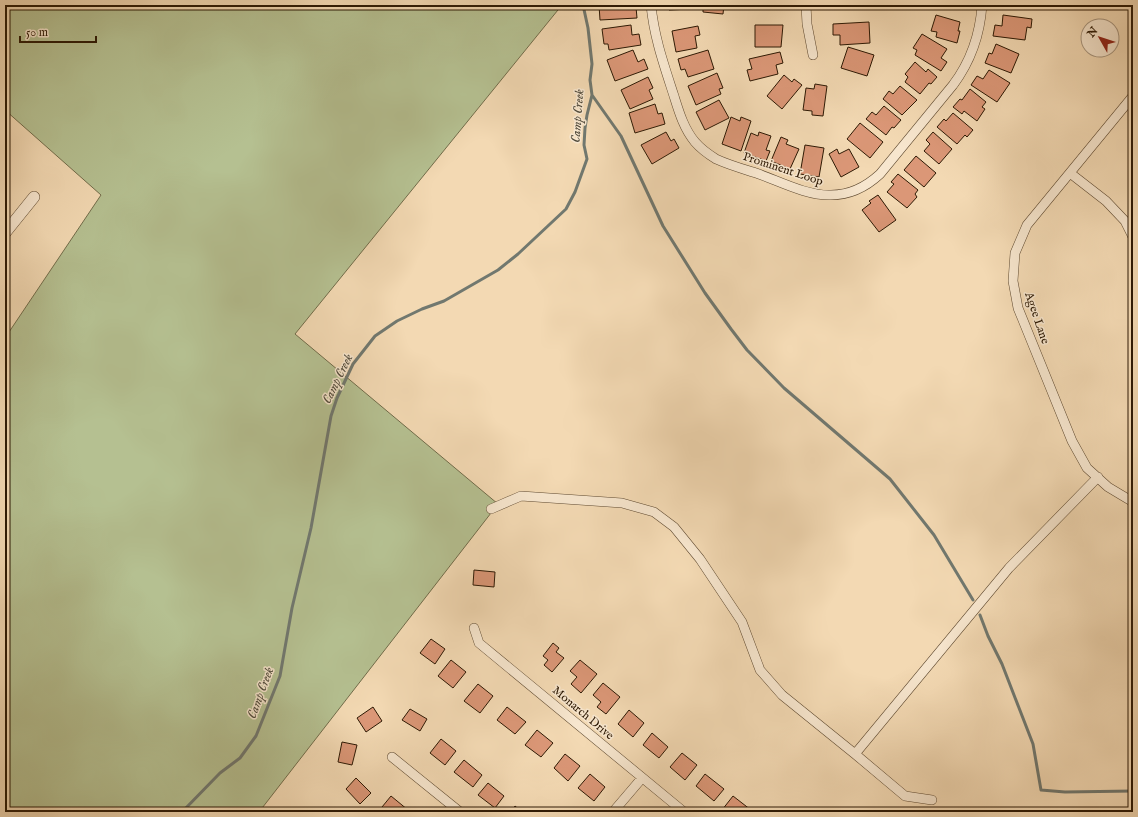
<svg xmlns="http://www.w3.org/2000/svg" width="1138" height="817" viewBox="0 0 1138 817" font-family="'IM FELL English',serif">
<style>
.green{fill:#b5c091;stroke:#716c4a}
.lines{fill:none;stroke-linecap:round;stroke-linejoin:round}
.stream{stroke:#71786f;stroke-width:3}
.building{fill:#db9777;stroke:#2d1904}
.minor-casing{stroke:#5e4930;stroke-width:10}
.tertiary-casing{stroke:#5e4930;stroke-width:12}
.minor{stroke:#f7e6ce;stroke-width:9}
.tertiary{stroke:#f7e6ce;stroke-width:11}
.labels{text-anchor:middle;dominant-baseline:central;stroke-width:3;stroke-linejoin:round;paint-order:stroke}
.street-label{font-size:12px;fill:#2d1904;stroke:#f7e6ce}
.water-label{font-size:13px;font-style:italic;fill:#4f493a;stroke:#f7e6ce}
</style>
<rect width="100%" height="100%" fill="#f3d9b3"/>
<filter id="stains"><feTurbulence type="fractalNoise" baseFrequency=".005" numOctaves="4"/><feColorMatrix values="0 0 0 0 .2 0 0 0 0 .09 0 0 0 0 .02 0 0 0 .5 -.17"/></filter>
<radialGradient id="worn" r=".72"><stop offset=".6" stop-color="#630" stop-opacity="0"/><stop offset="1" stop-color="#630" stop-opacity=".3"/></radialGradient>
<path class="green" d="M5,5H562L295,334L498,504L259,812H5V338L101,195L5,110Z"/>
<g class="lines">
<path class="stream" d="M592,95L621,136L663,226L705,293L731,329L747,350L784,388L890,479L934,535L973,600
M980,615L988,636L1002,664L1033,744L1041,790L1065,792L1133,791
M182,812L220,773L240,758L256,736L280,676L292,608L311,528L331,416L337,398L353,364L375,336L397,321L422,309L444,301L498,270L518,254L566,209L575,192L587,159L584,145L585,128L587,115L592,95L590,80L592,64L588,28L583,5"/>
</g>
<path class="building" d="M599,5H626V8L636,7L637,18L600,20Z
M669,5H690L691,9L669,10Z
M703,5H724L723,14L703,12Z
M735,5H756V7L735,9Z
M774,5H783V8L775,9Z
M936,15L960,22L958,31H960L957,43L936,37L937,32L931,31Z
M1003,15L1032,19L1031,28L1027,27L1025,40L993,36L995,25L1002,26Z
M869,22L870,43L840,45V35H833V24Z
M631,25L632,35L639,34L641,45L609,50L608,44H604L602,29Z
M755,25H783L781,47H755Z
M698,26L700,35L695,36L697,48L676,52L672,31Z
M922,34L947,49L941,58L947,62L941,71L915,55L917,50L913,48Z
M996,44L1019,54L1011,73L985,63L989,53L992,54Z
M848,47L874,55L867,76L841,68Z
M633,50L638,62L644,59L648,69L615,81L607,60Z
M708,50L714,69L688,77L685,69L681,70L678,59Z
M780,52L783,63L776,65L778,74L750,81L747,70L752,69L749,59Z
M915,62L926,72L928,69L937,77L931,84L929,83L920,94L905,82L908,77L905,74Z
M989,70L1010,83L997,102L971,85L977,76L983,79Z
M717,73L723,88L719,89L721,94L696,105L688,86Z
M784,75L792,82L794,79L802,85L782,109L767,96Z
M648,77L653,88L649,90L653,99L630,109L621,90Z
M815,84L827,86L823,116L812,115V111L803,110L806,88L814,89Z
M900,86L917,100L902,115L883,99L889,91L893,94Z
M970,89L986,102L982,107L985,109L977,121L964,111L962,114L953,107L960,99L962,100Z
M719,100L729,118L705,130L696,112Z
M655,104L658,114L662,113L665,124L635,133L629,113Z
M884,106L901,120L894,128L892,127L886,135L866,119L872,112L876,115Z
M953,113L973,130L967,137L965,135L957,144L937,127L944,119L946,121Z
M731,117L740,121L741,117L751,121L741,151L722,144Z
M860,123L883,142L870,158L847,139Z
M666,132L671,141L674,139L679,148L652,164L641,145Z
M759,132L771,136L766,150L770,151L766,161L744,153L751,133L758,136Z
M933,132L952,149L939,164L924,151L930,144L926,140Z
M781,137L788,140L786,144L799,149L790,169L771,161Z
M805,145L824,148L819,177L800,174Z
M837,149L839,154L849,149L859,167L841,177L829,154Z
M916,156L936,173L924,187L904,170Z
M898,174L918,190L915,194L917,197L907,208L887,192L894,184L891,182Z
M878,195L896,220L879,232L862,210L871,203L869,201Z
M474,570L495,572L494,587L473,585Z
M431,639L445,649L435,664L420,653Z
M553,643L559,648L556,652L564,658L552,672L544,665L548,660L543,656Z
M451,660L466,672L453,688L438,676Z
M580,660L597,674L581,693L571,684L577,677L570,671Z
M603,683L620,697L606,714L597,707L601,702L593,695Z
M478,684L493,696L480,713L464,701Z
M373,707L382,721L366,732L357,718Z
M507,707L526,722L515,734L497,720Z
M410,709L427,719L420,731L402,720Z
M629,710L644,723L633,737L618,724Z
M537,730L553,743L541,757L525,745Z
M652,733L668,747L659,758L643,745Z
M441,739L456,751L445,765L430,753Z
M342,742L357,745L352,765L338,762Z
M682,753L697,765L685,780L670,767Z
M565,754L580,766L568,781L554,768Z
M464,760L482,775L473,787L454,772Z
M590,774L605,787L594,801L578,788Z
M705,774L724,789L714,801L696,786Z
M356,778L371,793L360,804L346,789Z
M488,783L504,796L495,808L478,795Z
M391,796L408,810L406,812H389L382,807Z
M733,796L751,810L750,812H724L722,810Z
M515,806L522,812H511Z"/>
<g class="lines">
<defs>
<path id="minor" d="M651,5C654,37 664,65 674,96C679,112 684,129 695,142C701,149 708,154 716,159C729,165 743,169 756,173C779,181 807,196 831,195C851,195 866,187 880,174L953,85C971,61 980,35 982,5
M806,5L807,24L813,55
M1133,96L1027,225L1015,253L1013,281L1018,308L1072,441L1087,468L1108,487L1133,502
M1070,173L1106,201L1125,221L1133,237
M491,509L521,496L622,503L654,512L674,527L700,559L742,622L760,670L782,695L855,754L905,796L932,800
M474,628L479,643L684,812
M855,754L1009,568L1098,477
M392,757L460,812
M613,812L642,778"/>
<path id="tertiary" d="M5,233L34,197"/>
</defs>
<use href="#minor" class="minor-casing"/>
<use href="#tertiary" class="tertiary-casing"/>
<use href="#minor" class="minor"/>
<use href="#tertiary" class="tertiary"/>
</g>
<g class="labels">
<g class="street-label">
<text transform="translate(783 169) rotate(18)">Prominent Loop</text>
<text transform="translate(1037 318) rotate(71)">Agee Lane</text>
<text transform="translate(583 713) rotate(40)">Monarch Drive</text>
</g>
<g class="water-label">
<text transform="translate(578 116) rotate(-86)">Camp Creek</text>
<text transform="translate(338 379) rotate(-64)">Camp Creek</text>
<text transform="translate(261 693) rotate(-70)">Camp Creek</text>
</g>
</g>
<rect width="1138" height="817" fill="none" stroke="#f3d9b3" stroke-width="20"/>
<rect x="6" y="6" width="1126" height="805" fill="none" stroke="#2d1904" stroke-width="2"/>
<rect x="10" y="10" width="1118" height="797" fill="none" stroke="#2d1904"/>
<g transform="translate(1100 38) rotate(309)"><circle r="19" fill="#f7e6ce" stroke="#a6947d"/>
<path d="M0-3L7 15L0 10L-7 15Z" fill="#8f2418"/>
<text y="-6" font-size="11" font-weight="bold" text-anchor="middle" fill="#2d1904">N</text>
</g>
<path d="M20 36v6h76v-6" fill="none" stroke="#2d1904" stroke-width="2"/>
<text x="26" y="36" font-size="12" fill="#2d1904" stroke="#f7e6ce" stroke-width="3" paint-order="stroke">50 m</text>
<rect width="100%" height="100%" filter="url(#stains)"/>
<rect width="100%" height="100%" fill="url(#worn)"/>
</svg>
